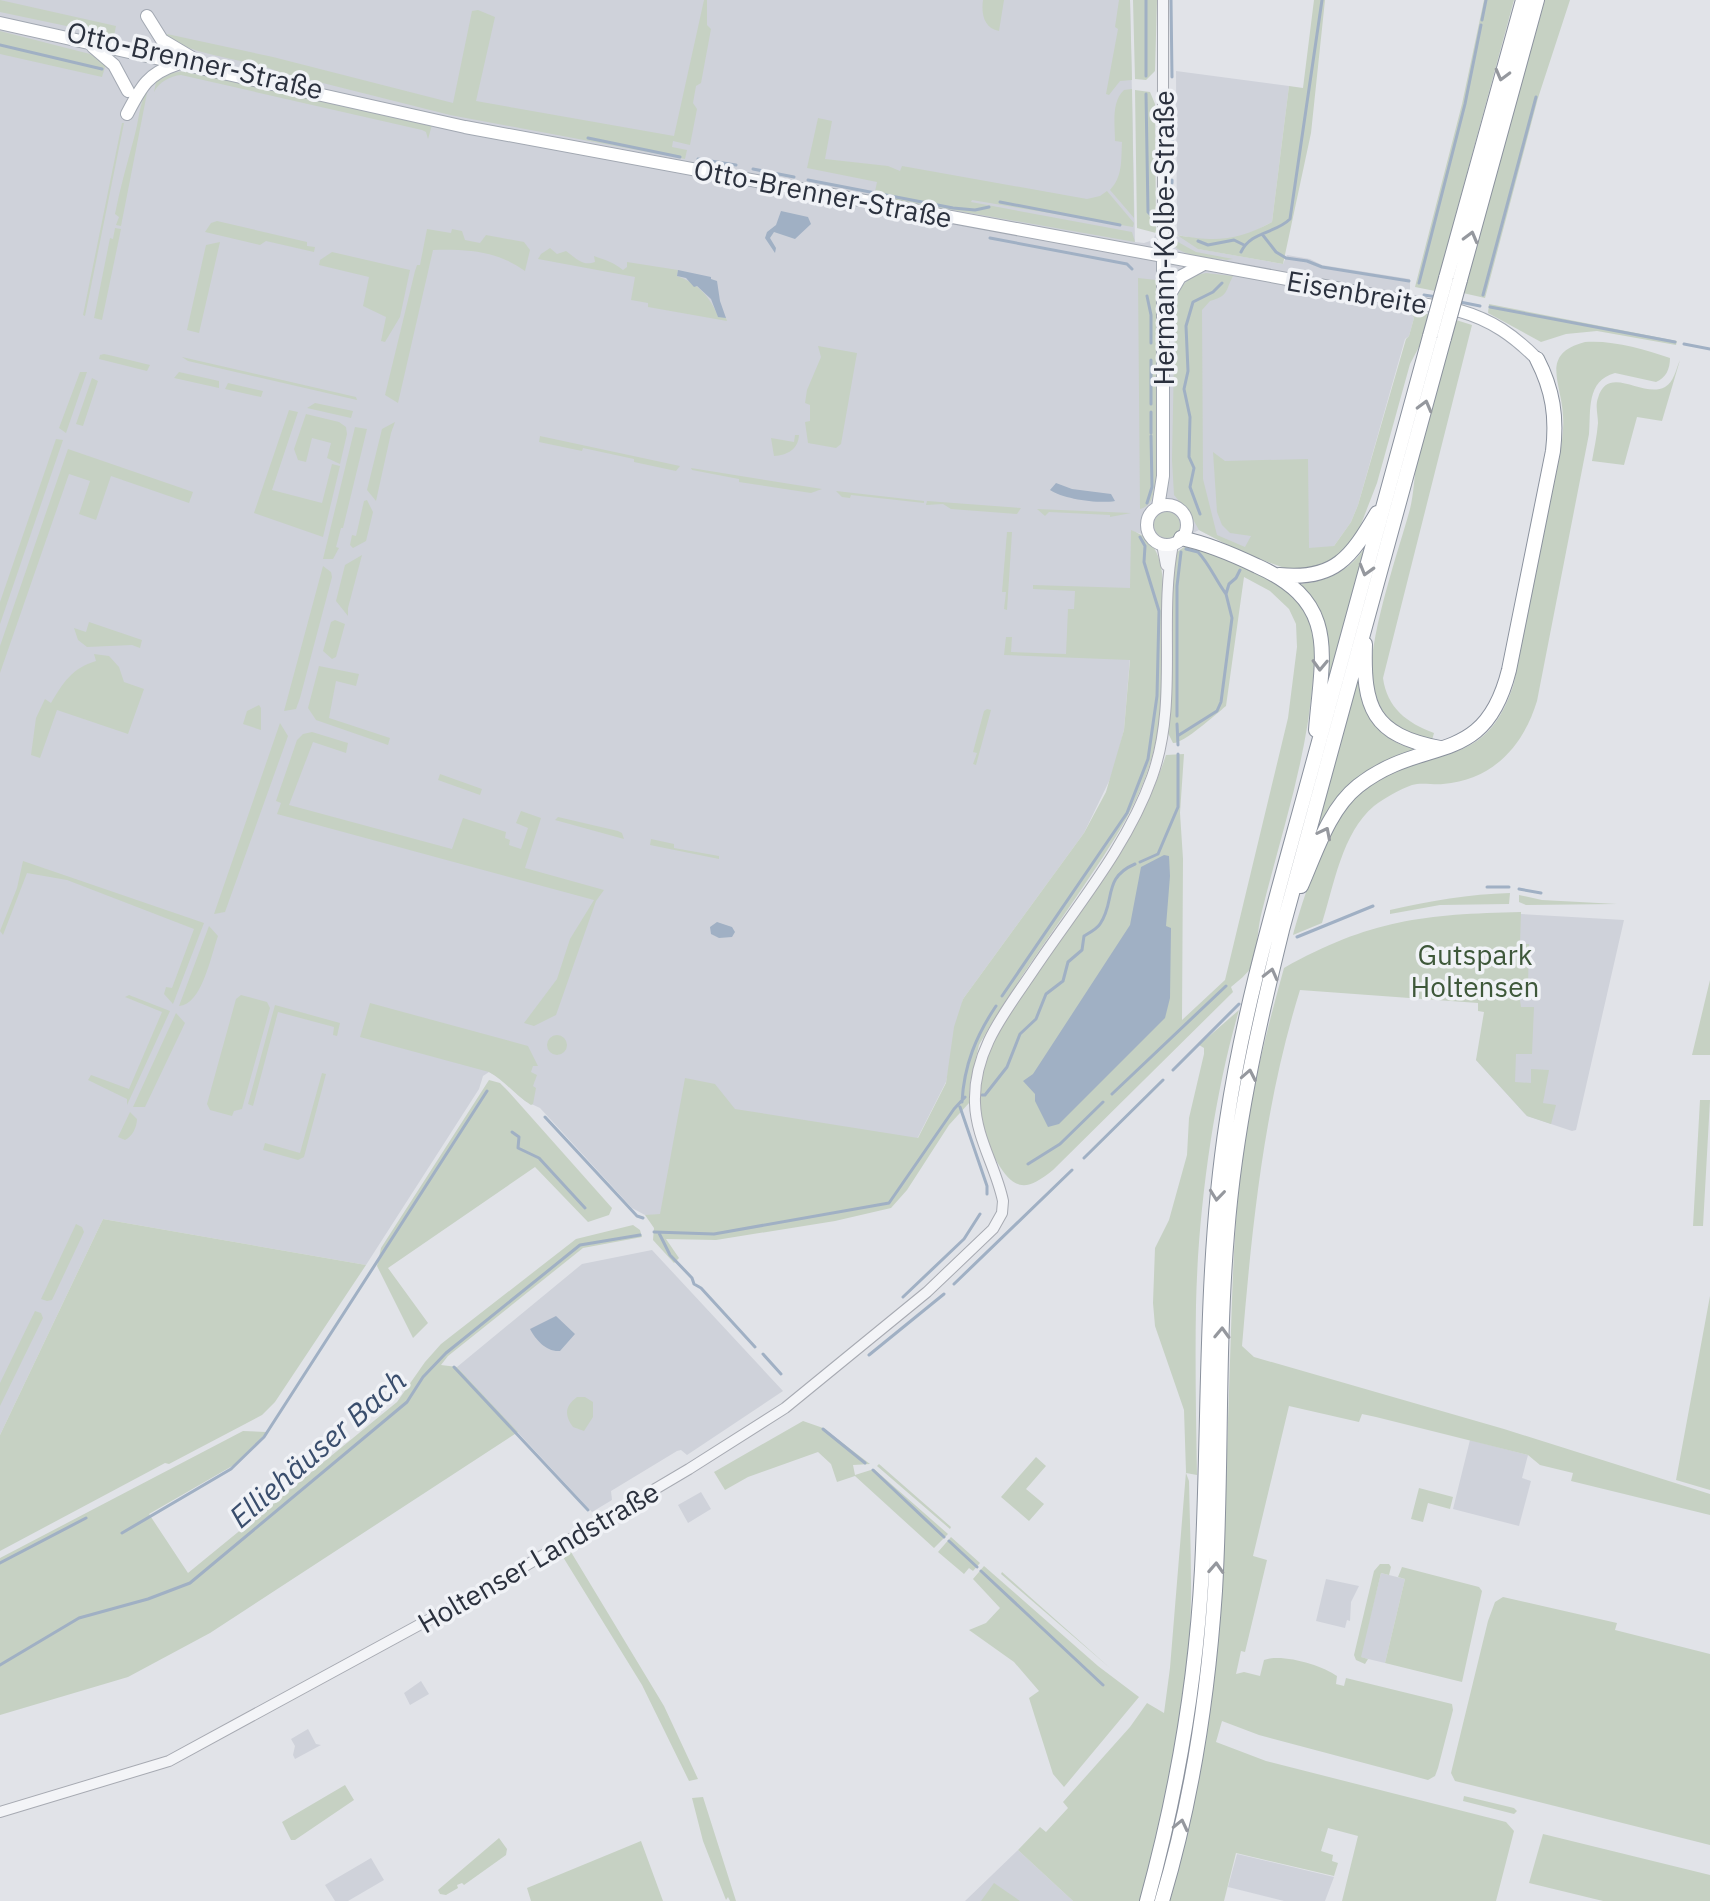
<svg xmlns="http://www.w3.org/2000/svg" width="1710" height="1901" viewBox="0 0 1710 1901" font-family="'IBM Plex Sans',sans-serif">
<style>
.built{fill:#cfd2da}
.green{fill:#c6d1c3}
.water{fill:#a0b0c4}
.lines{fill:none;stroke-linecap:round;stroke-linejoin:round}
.stream{stroke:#a0b0c4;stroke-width:3}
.minor-casing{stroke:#a7aab2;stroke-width:12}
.major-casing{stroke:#a2a8b2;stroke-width:14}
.highway-casing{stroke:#8a919d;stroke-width:16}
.minor{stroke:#f3f4f7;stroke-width:10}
.major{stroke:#fff;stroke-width:12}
.highway{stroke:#fff;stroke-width:14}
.highway-bridge-casing{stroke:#8a919d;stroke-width:16;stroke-linecap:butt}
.highway-bridge{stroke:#fff;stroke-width:14}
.oneway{stroke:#95989e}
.labels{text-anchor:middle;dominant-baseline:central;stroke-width:7;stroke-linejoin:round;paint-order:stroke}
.street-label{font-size:28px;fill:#2b313e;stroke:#f0f2f6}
.park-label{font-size:28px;fill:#3e583a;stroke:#f0f2f6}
.water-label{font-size:30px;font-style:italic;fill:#3a4e6d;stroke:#f0f2f6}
</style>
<rect width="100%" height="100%" fill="#e1e3e8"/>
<path class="built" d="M0,0H1130L1135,242L1144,243L1153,240L1156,233L1182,237L1199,249L1283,264L1287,255L1310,259L1322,265L1410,279V312L1414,318L1409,336L1405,339L1358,505L1351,522L1334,546L1297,560L1224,543L1199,530L1191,534L1181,547L1166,550L1156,548L1146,535L1131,531V645L1124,730L1113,773L1084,833L963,999L946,1082L917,1139L696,1215H645L632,1208L540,1108L525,1101L500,1078L489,1072L483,1076L479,1089L366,1265L103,1219L0,1435Z
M1176,71L1289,86L1272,222L1245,236L1211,241L1177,235Z
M1520,914L1624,920L1576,1130L1572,1131L1527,1116L1476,1060L1509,983L1527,985L1528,944H1520Z
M652,1250L783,1391L687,1455L681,1450L677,1451L611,1491L612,1500L592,1512L457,1367L582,1264Z
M1470,1440L1528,1455L1522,1478L1531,1481L1519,1526L1453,1509Z
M701,1492L711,1509L688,1523L678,1505Z
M1381,1573L1405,1579L1385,1663L1360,1657Z
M1326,1579L1359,1586L1351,1602L1350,1621L1347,1620L1345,1628L1316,1621Z
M421,1681L429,1694L410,1705L404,1693Z
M308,1729L316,1744L321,1745L295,1759L293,1755L295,1746L291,1739Z
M1018,1850L1073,1901H965Z
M1237,1854L1334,1877L1325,1901H1284L1228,1887Z
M371,1858L384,1880L348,1901H335L325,1885Z"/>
<path class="green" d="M0,0L116,26L114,36L0,12Z
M704,0H707V25L711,29L701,83L696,86L693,103L697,109L690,145L673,141L672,147L687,150L685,159L450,115L279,72C242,57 198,58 165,36L167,34L273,57L453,103L472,11L478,10L495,17L476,101L674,136Z
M983,0H1004L999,31C984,28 981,14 983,0Z
M1119,0H1130L1132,80L1120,81L1109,95L1106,94L1118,29L1115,27Z
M1133,0H1157L1155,71L1146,80L1135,79Z
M1314,0H1325L1311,133L1283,264L1198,249L1177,235C1216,242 1237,241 1272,222L1289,86L1303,88Z
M1484,0H1514L1435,291L1415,287L1462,104Z
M1545,0H1570L1538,98L1485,298L1463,293Z
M0,31L90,54L106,64L102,77L0,54Z
M183,71L432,125L428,139L426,132L422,130L181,75C170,76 159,82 154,92L156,82L172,73Z
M148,88L121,226L116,225L119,217L115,214C120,188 127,164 134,138C139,121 139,103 148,88Z
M1132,89L1134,218L1110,190C1123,176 1121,160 1122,142L1115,141C1115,125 1111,102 1124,90Z
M1135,90L1150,92L1155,104L1156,233L1137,228Z
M818,118L832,121L825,159L888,166L900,171L902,166L1087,199L1100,196L1107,191L1134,223L1133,227L972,200L971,202L1132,232L1135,242L874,196L877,182L807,168Z
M122,123H124L85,316L83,315Z
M217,221L307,242V246L315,247L314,252L266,241L260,245L205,232L211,223Z
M115,228L121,229L102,320L94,318L110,238L113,239Z
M427,229L451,233L452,229L462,231L465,240L480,243L486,235L524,242L530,250L525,271C498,251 467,249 433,250L398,403L385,395L415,271L417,265H420Z
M1171,241L1178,242L1196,252L1233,259L1226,260C1210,257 1179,258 1171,241Z
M220,242L199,333L187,330L206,245Z
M550,248L557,254L566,251C575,257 582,267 595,262L594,256C605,260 613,262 623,270L627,267V262L678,270L677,276C698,283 710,297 718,316L726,318L727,321L648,307V303L631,300L635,277L538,259L541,254Z
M332,252L410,270L400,317L385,342L381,341L386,317L363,306L369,277L319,265L320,260Z
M1206,273L1233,276C1225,291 1229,296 1210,301L1202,310L1203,479L1217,535L1245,547L1251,536L1230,533L1222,525L1217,512L1213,452L1225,461L1308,459L1309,548L1334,546L1351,522L1358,505L1406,339L1409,336L1414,318L1410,312L1429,314L1420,345L1410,364L1377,483L1358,532L1339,556L1318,568L1290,570L1243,553L1199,530L1190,514L1174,495L1172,460L1175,306C1178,287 1187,276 1206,273Z
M1138,278L1156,280V487H1154C1153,498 1151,506 1140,509Z
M1489,304L1677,341L1676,345L1597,331L1566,334L1541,342L1488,313Z
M1456,320L1472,325L1383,678C1387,708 1407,723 1434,733L1432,740C1403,734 1377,719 1372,688C1365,646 1398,553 1410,509C1414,493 1414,477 1417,461C1428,414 1443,367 1456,320Z
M1585,342C1613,340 1643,349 1670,358C1670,369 1666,378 1656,382L1615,373C1586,381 1591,410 1589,434L1537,701C1523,747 1492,780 1443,784C1433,785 1421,782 1412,785C1401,789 1384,798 1374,806C1342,833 1334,885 1322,923L1293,935C1305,893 1329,814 1366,787C1427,742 1485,776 1514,683L1560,454C1562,442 1564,429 1563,416C1562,383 1539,354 1585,342Z
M818,346L857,353L841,444L836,448L808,443L805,422L810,421V405L805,403L807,390L821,357Z
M104,354L109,355L150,365L147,371L99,359L100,355Z
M182,357L356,397L357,400L188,361Z
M1680,360L1662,421L1637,417L1624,465L1592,461C1594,449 1597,436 1598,423C1598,415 1595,406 1598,398C1608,363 1643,399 1665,387C1674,382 1676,369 1680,360Z
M80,372H87L66,433L59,428Z
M179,372L219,381V388L174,378Z
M92,378L98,381L83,426L76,424Z
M228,383L263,391L261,397L225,389Z
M315,403L353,411L351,418L307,408Z
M289,410L298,412L272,490L322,503L332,464L340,466L323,537L254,513Z
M306,414L339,422L346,427L347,434L340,464L327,458L331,443L312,438L306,462L298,460L294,449Z
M395,422L391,433L376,501L367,490L382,429Z
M355,427L367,429L343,528H341L336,547L339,548L333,559H323Z
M795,435H799C798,450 787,455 774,456L771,438L794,442Z
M540,436L680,466L676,471L634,462V459L583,448L582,451L539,442Z
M56,439L63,440L0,624V602Z
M68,449L193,492L189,503L111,476L96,520L79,514L90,481L69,474L0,673V646Z
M691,468L822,489L811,493L739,482V479L692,470Z
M836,491L924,501V503L851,495L850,498L842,497Z
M367,500L373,512L366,541L353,548L350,545L352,535L356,536L364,501Z
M927,501L1021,508L1017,514L951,509L943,504L926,505Z
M1037,509L1131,513L1110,517V515L1049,512L1045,516Z
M1154 525a13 13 0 1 1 26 0a13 13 0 1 1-26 0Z
M1131,530C1167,543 1163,580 1163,613C1163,660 1165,707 1153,753C1140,803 1112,844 1083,887C1048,939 1010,990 979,1045L970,1083L969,1103L949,1125L907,1190L891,1208L835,1221L716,1240L666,1239L679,1258L674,1263L653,1240L654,1228L645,1215L660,1214L685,1078L715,1084L735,1109L918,1138L946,1083L954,1027L963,999L1084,833L1106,792L1124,730L1130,660L1004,655L1006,637H1012L1011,652L1066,654L1068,609H1074L1075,591L1033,589V585L1130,588Z
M1007,532H1012L1007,610L1004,609L1006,592H1002Z
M1368,541L1319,719C1324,664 1339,631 1301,584C1330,581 1355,568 1368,541Z
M1187,545C1226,558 1293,577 1310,618C1318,636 1315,660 1313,679C1307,759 1281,834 1262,911C1257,929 1258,948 1252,965C1248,974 1238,981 1231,987L1233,992L1053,1170C1027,1191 1015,1192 997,1162C978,1130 975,1091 987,1056C997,1024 1021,996 1040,968C1087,900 1140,835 1166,755L1184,754L1180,813L1183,859L1182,1020L1225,980L1288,718L1297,647L1296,624L1289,609L1270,591L1244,577L1226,706C1215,715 1183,744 1173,743L1168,733L1172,673L1173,570L1177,552Z
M362,555L348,608V616L336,601L345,565Z
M323,566L331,572L332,577L300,698L296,709L284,711Z
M335,620L345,624L336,657L332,659L323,651L331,622Z
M89,622L142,640L140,648L132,645L87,647L78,640L74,628L86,632Z
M94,654L109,656L119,667L124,682L144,689L128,734L57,710L40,758L31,755L36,718L45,699L51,703C63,683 72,668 96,661Z
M319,666L359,674L356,686L336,681L329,718L390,738L388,745L316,720L308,708Z
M1359,671C1361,709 1380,748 1423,749C1398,758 1368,764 1350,786C1337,800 1327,817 1316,833Z
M259,705L261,708V730L243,724L247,711Z
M987,709L991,710L976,765L973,764L977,753L973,752L984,711Z
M280,723L288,736L225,912L214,914Z
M312,732L348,743L346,753L313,742L289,805L452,849L463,818L506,832L505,838L510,840L509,845L521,849L528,828L516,823L521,811L541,818L525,868L604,890L596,901L556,1015L534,1026L524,1023L557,979L570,939L594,900L277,814L281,803L276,801L297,740L303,734Z
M440,774L482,789L480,795L438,780Z
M558,817L618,831L622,833L624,839L555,820Z
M651,839L674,844V848L719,856V859L650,845Z
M23,861L204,923L173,1004L164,994L166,987L172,988L194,929L67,880L27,873L3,935L0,931L17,888Z
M1510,893L1509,904L1440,905L1390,914V910C1429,901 1470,894 1510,893Z
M1519,895L1542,900L1617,904L1526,905L1519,902Z
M1521,912L1520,944H1529L1528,985L1509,984L1507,998L1520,1000L1521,1007H1534L1532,1054H1516L1515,1082L1531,1083V1069L1549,1070L1543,1103L1556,1105L1551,1124L1527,1116L1476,1060L1484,1012L1478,1011V1003L1300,990C1264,1106 1252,1226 1242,1346L1254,1357L1504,1429L1710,1494V1515L1571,1481L1573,1473L1540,1465L1528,1455L1376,1417L1362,1414L1359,1422L1289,1406L1253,1556L1267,1560L1245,1652L1241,1651L1236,1674L1244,1672L1260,1676L1264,1660C1281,1653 1322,1665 1337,1676L1336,1684L1344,1686L1346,1678L1452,1704L1453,1710L1438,1768L1435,1776L1428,1780L1259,1735L1222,1721L1216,1742L1266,1761L1506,1822L1514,1831L1496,1901H1342L1358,1836L1328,1828L1321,1851L1333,1855L1332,1861L1338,1863L1334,1876L1236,1853L1224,1901H1169C1220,1727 1224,1542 1230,1362C1232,1303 1233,1245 1239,1186C1246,1112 1264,1040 1284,968C1369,920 1425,914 1521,912Z
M209,926L218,936C211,955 202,1005 179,1006Z
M1710,980V1055H1692Z
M129,995L170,1011L127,1105V1099L88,1080L91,1075L129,1089L162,1012L125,997Z
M241,995L267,1002L270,1008L242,1109L234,1111L232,1116L210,1110L207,1104L236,999Z
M370,1003L528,1046L538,1066H533L531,1072L537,1075L533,1086L536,1088L533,1104L531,1105C516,1096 505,1081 489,1072L360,1037Z
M275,1005L340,1023L337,1036L333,1035L334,1027L278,1012L253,1106L248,1104Z
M1239,1010C1213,1099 1198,1212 1196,1305C1195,1361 1196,1418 1197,1475L1186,1473L1189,1481C1190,1536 1193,1592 1189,1647C1182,1733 1163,1818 1141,1901H1073L1018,1850L1040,1827L1046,1832L1068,1808L1063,1802L1130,1727L1147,1703L1164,1713L1170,1668L1186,1472L1184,1410L1155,1326L1153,1303L1155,1248L1169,1220L1187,1155L1189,1118L1204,1054V1048L1199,1045Z
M176,1013L185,1023L145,1107H133Z
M547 1045a10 10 0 1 1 20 0a10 10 0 1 1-20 0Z
M322,1073L326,1074L304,1157L298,1160L263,1150L265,1143L300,1153Z
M489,1080L500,1083L507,1090L612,1208L609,1215L588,1222L535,1167L388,1268L428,1323L413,1338L377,1266L381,1248Z
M1700,1100H1710L1703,1226H1693Z
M130,1112L137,1119C137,1127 132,1137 125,1140L118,1137Z
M103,1219L366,1265L275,1402L262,1415L169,1464L165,1463L0,1551V1435Z
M76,1224L82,1227L84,1232L52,1300L47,1301L41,1299Z
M633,1225L640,1230L642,1237L583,1248L448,1356L441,1365L457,1367L518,1432L210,1633L128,1677L0,1715V1558L243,1431L267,1432L234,1465L149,1514L188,1573L397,1402L425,1362L441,1344L576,1239Z
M1710,1296V1490L1676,1480Z
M35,1311L41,1313L43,1318L0,1406V1383Z
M577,1397H585L593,1402V1417L584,1431L573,1427C564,1415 565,1406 577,1397Z
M803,1421L823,1428L870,1464L853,1465L855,1475L874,1469L948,1534L934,1548L855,1476L837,1482L831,1464L818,1452L748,1477L725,1490L714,1472Z
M1036,1457L1046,1466L1026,1489L1044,1504L1029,1521L1001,1497Z
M879,1464L951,1527L950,1529L877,1466Z
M1419,1488L1453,1497L1450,1509L1428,1503L1423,1522L1411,1519Z
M951,1537L980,1563L973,1571L969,1568L964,1574L938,1552Z
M571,1552L664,1706L698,1779L689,1781L642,1685L563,1557Z
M1380,1564H1389L1391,1567L1389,1575L1381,1573L1361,1657L1368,1659L1365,1664L1356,1660L1354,1655L1374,1571Z
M984,1566L1098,1666L1139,1697L1064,1787L1053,1774L1029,1698L1039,1691L1014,1662L969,1630L986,1623L1000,1608L973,1579Z
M1402,1567L1479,1587L1482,1591L1462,1682L1385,1663L1405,1579L1398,1577Z
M1002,1572L1110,1668L1001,1574Z
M1503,1597L1617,1623L1615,1630L1710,1654V1845L1455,1781L1451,1773L1488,1621L1495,1602Z
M345,1785L354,1800L295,1840H291L282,1822Z
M1464,1796L1514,1808L1517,1811L1514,1814L1463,1801Z
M703,1797L736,1901H730L728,1897L726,1900L703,1841L692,1798Z
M1543,1834L1710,1875V1901H1603L1529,1883Z
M499,1838L507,1849L506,1855L464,1885L462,1883L457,1885L458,1888L446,1895L440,1894L438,1890Z
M641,1841L663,1901H531L527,1888Z
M994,1883L1020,1901H981Z"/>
<path class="water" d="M781,211L808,217L811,224L795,239L774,232L770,238L776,248L775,253L765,238L767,232L776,225Z
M678,270L711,277V279L717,281L720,301L726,318L718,317L711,299L697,286L694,287L686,278L677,276Z
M1056,483L1072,489L1111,494L1115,501C1099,504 1063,499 1050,490Z
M1164,855L1169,856L1170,876L1166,926L1171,928L1170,998L1165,1018L1059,1124L1048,1127L1035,1101V1094L1023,1081L1033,1074L1130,925L1141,867Z
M717,922L732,927L735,932L732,937L719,938L711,934L710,927Z
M556,1316L575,1334L560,1351C546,1352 536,1340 530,1329Z"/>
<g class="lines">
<path class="stream" d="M1146,0V76
M1171,0L1172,77
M1482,20L1486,0
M0,45L102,69
M1172,93V162
M1146,94L1148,212L1153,217
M588,138L680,157
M698,159L736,165
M753,169L794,177
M808,180L953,208L975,210L989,207
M1172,180V183
M1000,202L1120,225
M1262,234L1276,252L1286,258L1307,261L1322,267L1409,281
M990,238L1127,264L1132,269
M1198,241L1208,245L1234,240L1244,245
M1241,252C1251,231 1275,234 1290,219L1322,0
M1419,283L1465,104L1481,25
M1424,295L1437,297
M1483,295L1536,97
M1147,296L1151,315V343
M1460,302L1480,306
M1490,307L1675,342
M1684,344L1710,349
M1151,360V404
M1151,412V433
M1147,503L1152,487L1151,436
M1200,514L1190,487L1194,468L1189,457L1190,417L1184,389L1188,371L1186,326L1193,302L1213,292L1222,283
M1186,549L1198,552C1210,565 1215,579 1226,594
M1177,716V586L1181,552
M1177,724L1178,745
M1179,735L1217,711L1221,702L1232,618L1226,594L1229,584L1236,578L1240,570
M1140,862L1158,854L1178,807V754
M1487,887H1509
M1519,889L1541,893
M1297,937L1373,906
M1002,996L1127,813L1148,759L1157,696L1159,611L1144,562L1145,546L1140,537
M1173,1070L1239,1004
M1112,1094L1226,986
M982,1095H985L1007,1067L1020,1034L1036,1019L1046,994L1063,981L1068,962L1082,950L1084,936C1089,933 1097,929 1100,924C1116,901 1102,878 1135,864
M962,1102C964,1065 976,1036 996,1006
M960,1107L987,1186V1194
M545,1117L637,1216L643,1218
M512,1132L519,1137L518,1148L539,1158L585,1208
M1084,1158L1163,1080
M1028,1164L1060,1144L1103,1102
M654,1232L714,1234L889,1203L954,1109L965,1097
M659,1233L670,1255L692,1278L694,1284L701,1288L755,1347
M954,1284L1072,1170
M903,1297L964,1239L980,1214
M763,1354L781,1374
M869,1355L944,1294
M454,1367L588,1510
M823,1429L865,1463
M873,1470L944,1537
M122,1533L231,1469L264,1437L487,1091
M949,1541L977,1567
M0,1563L86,1518
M981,1571L1103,1685
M0,1665L79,1618L148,1599L190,1583L407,1402L423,1377L446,1353L580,1245L640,1235"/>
<defs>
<path id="minor" d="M1163,0V256
M1162,544L1166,565
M0,1812L169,1761L498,1582L689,1469L785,1408L927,1292L993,1229L1002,1213L1003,1201C996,1167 976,1138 975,1103C973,1049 1007,1010 1035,968C1076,907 1127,847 1152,777C1179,701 1158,621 1173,544"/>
<path id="major" d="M147,16L162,40L194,59
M0,23L465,127L1460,311C1492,320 1514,336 1537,359
M93,47L114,65L128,91
M127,114C141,87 147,74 177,64
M1166,301L1180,277L1202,265
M1147 525a20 20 0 1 1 40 0a20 20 0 1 1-40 0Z
M1158,507L1163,476V256"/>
<path id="highway" d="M1446,278L1523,0
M1460,280L1537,0
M1181,538C1209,544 1232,554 1257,566C1340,603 1322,654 1316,730
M1279,575C1335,581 1351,557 1377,513
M1365,644C1363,708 1372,735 1440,748
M1301,886C1316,852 1329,809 1358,786C1424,734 1484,770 1509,670L1553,451C1557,417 1553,390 1537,359
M1147,1901C1177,1792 1196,1682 1202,1569C1210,1419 1204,1269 1227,1120C1243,1012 1274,906 1303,800C1345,645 1388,491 1430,336
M1162,1901C1192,1801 1208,1695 1215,1591C1222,1472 1217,1353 1227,1234C1235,1131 1257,1031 1282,930L1444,338"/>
</defs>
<use href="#minor" class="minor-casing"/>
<use href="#major" class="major-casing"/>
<use href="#highway" class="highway-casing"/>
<use href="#minor" class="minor"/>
<use href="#major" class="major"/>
<use href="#highway" class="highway"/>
<defs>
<path id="highway-bridge" d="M1430,336L1446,278
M1444,338L1460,280"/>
</defs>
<use href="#highway-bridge" class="highway-bridge-casing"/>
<use href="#highway-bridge" class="highway-bridge"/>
</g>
<defs><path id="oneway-chevron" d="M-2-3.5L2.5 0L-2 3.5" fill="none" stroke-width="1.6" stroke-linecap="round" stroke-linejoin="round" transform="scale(2)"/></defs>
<g class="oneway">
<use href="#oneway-chevron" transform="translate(1502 75) rotate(105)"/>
<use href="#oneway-chevron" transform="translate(1471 237) rotate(-75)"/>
<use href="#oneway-chevron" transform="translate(1425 406) rotate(-75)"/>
<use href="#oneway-chevron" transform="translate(1366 570) rotate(106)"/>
<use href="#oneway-chevron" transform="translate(1320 665) rotate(92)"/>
<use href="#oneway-chevron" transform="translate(1325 833) rotate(-63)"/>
<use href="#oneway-chevron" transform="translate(1271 974) rotate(-76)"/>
<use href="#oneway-chevron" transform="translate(1249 1075) rotate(-79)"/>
<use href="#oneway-chevron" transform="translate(1217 1195) rotate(96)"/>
<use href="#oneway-chevron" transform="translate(1222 1333) rotate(-88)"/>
<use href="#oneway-chevron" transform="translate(1216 1568) rotate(-87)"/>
<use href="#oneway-chevron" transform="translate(1181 1825) rotate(-77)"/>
</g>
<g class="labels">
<g class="street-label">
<text transform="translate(195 60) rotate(13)">Otto-Brenner-Straße</text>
<text transform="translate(823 193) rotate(11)">Otto-Brenner-Straße</text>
<text transform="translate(1163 238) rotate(-90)">Hermann-Kolbe-Straße</text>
<text transform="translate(1357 292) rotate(10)">Eisenbreite</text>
<text transform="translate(538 1557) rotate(-30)">Holtenser Landstraße</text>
</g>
<g class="park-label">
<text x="1475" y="954">Gutspark<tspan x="1475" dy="32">Holtensen</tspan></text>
</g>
<g class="water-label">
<text transform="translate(317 1448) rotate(-41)">Elliehäuser Bach</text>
</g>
</g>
</svg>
